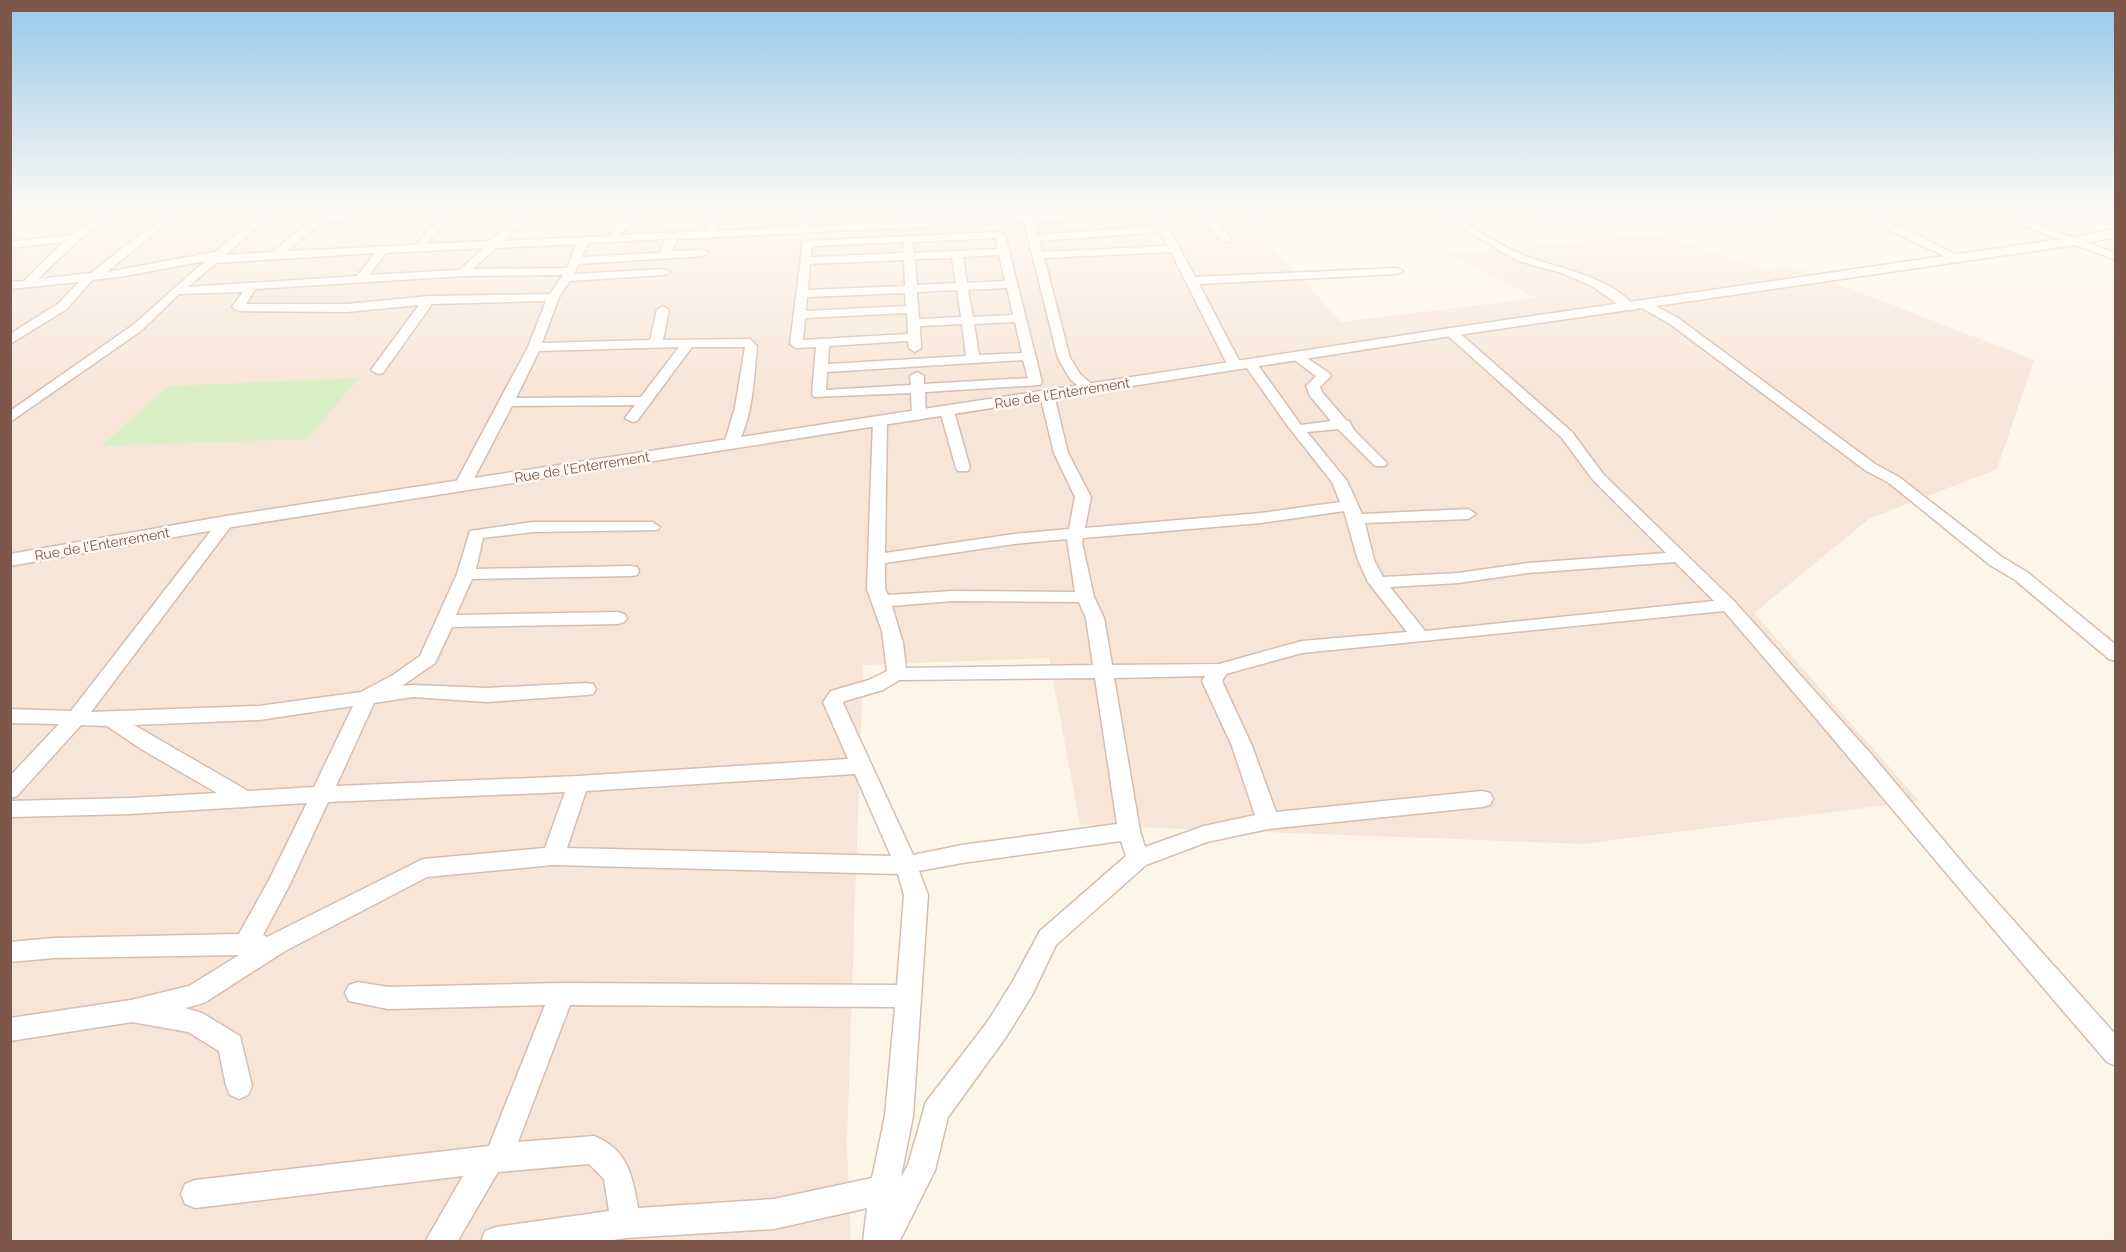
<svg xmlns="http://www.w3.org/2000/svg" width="2126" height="1252" viewBox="0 0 2126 1252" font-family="Raleway,sans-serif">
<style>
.residential{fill:#f7e6d7}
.green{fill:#d9efc5}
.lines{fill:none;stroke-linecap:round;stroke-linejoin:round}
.minor-casing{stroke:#d5bdb0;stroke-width:3}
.tertiary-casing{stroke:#d5bdb0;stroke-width:3}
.minor{fill:#fff;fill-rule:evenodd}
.tertiary{fill:#fff;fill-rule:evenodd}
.labels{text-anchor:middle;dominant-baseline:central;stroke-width:5;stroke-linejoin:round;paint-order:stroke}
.far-street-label{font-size:14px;fill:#7d5749;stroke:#fff9f2}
</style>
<rect width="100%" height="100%" fill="#fef5e9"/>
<path class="residential" d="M10,214H842L839,233L888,232L889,214H1243L1341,322L1537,298L1448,255L1497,248H1523L1653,234L1762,269L1792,266L2034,360L1997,469L1869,519L1754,613L1919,801L1583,844L1080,825L1049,658L863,665L847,1144L851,1241H11Z"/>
<path class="green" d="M359,378L307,439L101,446L169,386Z"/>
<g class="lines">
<defs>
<path id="minor" d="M103,214H115L78,240L38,279L91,273L166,214H178L107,272L215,252L261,214H272L225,255L272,252L320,214H331L330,216L390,214L385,217L321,223L287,251L416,245L442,214H452L427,244L490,241L519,214H530L503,241L611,236C617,222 629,214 644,214L625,229L621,235L706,231L712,214H722L716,231L800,227L805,214H815L810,226L1023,216L1022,214H1140L1135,217L1034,222L1038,235L1156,226L1147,214H1157L1175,239L1195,277L1397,268L1403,271L1397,274L1199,284L1242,366L1235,370L1228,366L1171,252L1044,258L1070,358L1080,374L1097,389L1090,393L1085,392L1070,379L1058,358L1024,222L677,239L671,251L703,250L708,253L703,256L579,264L574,274L664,269L670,272L664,275L570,281L559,297L542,343L650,340L657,310L663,306L669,310L663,340L750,339L757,346C754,378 753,419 736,447L731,448L724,444L735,408L745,347H692L637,421L632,422L625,418L635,405L512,406L470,486L462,491L454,486L528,347L546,301L432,304L383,373L378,374L371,370L419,305L347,312L238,311L232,307L243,292L179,294L141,331L10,422V411L133,325L205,261L125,276L92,280L67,309L10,344V334L59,303L79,282L10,289V282L24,281L63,242L10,248V242L71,235ZM1160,232L1168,246L1042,252L1039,241ZM666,239L660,252L657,253L582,257L588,243ZM577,244L567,268L473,269L496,248ZM483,248L460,270L369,275L386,253ZM375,253L357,276L188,287L216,263ZM563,275L550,294L429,296L347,304H246L255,289L463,276ZM679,347L641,397L516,398L539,351Z
M764,214H774V215L769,218Z
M1200,214H1210L1230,237V241H1222Z
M1438,214H1451C1474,227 1502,248 1528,257C1564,270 1608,276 1636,307L1634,310H1626L1592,286L1559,272L1518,261Z
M1854,214H1868L1913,232L1962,258L1957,261L1953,260Z
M1992,214H2007L2116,253V260Z
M1000,232L1005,235L1042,382L1040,385L925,392L926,416L919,420L912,416L911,393L814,397L812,394L816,347L796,348L790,344L803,241ZM996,238L998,249L914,253L912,242ZM904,242L903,253L811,257L812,246ZM999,255L1005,281L967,283L963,257ZM952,258L956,283L917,285L915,259ZM904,260L905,286L808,290L810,264ZM1007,288L1013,315L973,317L968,290ZM957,290L961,317L919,319L917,292ZM905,293L906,306L806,311L807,297ZM907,313L908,334L803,340L805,318ZM1015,322L1022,353L979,355L974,324ZM962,324L966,356L828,364L829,346L908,341L909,348L915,352L921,348L920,326ZM1023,360L1028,378L924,384V376L917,372L910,376L911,385L826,390L827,372Z
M1646,301L1678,318L1875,464L1899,477L2002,557L2027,572L2116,645V661L2109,659L2015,580L1990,565L1889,483L1865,470L1670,324L1642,308L1640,305Z
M1451,328L1455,329L1572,432L1603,474L1734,601L1871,754L1971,873L2116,1035V1066L2107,1062C1978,913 1853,760 1724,611L1302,653L1226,674L1222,681L1252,746L1276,812L1482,791L1490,793L1493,799L1490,805L1482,807L1268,829L1207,842L1146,865L1056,945L1031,997L1006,1037L948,1117L935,1170L899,1242H863L867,1208L774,1229L626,1238L600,1242H481L485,1231L496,1227L609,1211L604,1179L589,1164L498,1172L457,1242H425L463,1176L195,1208L185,1204L181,1194L185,1184L195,1180L489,1146L545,1005L388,1009L349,1001L345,993L349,985L358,982L388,987L562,983L897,985L904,895L898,874L553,865L427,877L285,951L204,1003L185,1008L202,1013L240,1036L252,1086L248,1095L239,1099L230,1095L226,1086L219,1051L188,1032L132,1022L10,1041V1018L131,1000L189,986L239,955L54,958L10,962V942L54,938L239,934L269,880L307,803L130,814L10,817V801L130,798L217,793L141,749L107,726L81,725L17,796L10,798V776L59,724L10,723V709L71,711L220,519H232L234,522L91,712L259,706L361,692L393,675L420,656L457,574L470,531L533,522H652L660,527L658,530L533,532L483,538L476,569L631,566L637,567L639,571L637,575L631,576L472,579L456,615L618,612L624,614L627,618L624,622L618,624L452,627L435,663L402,686L413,685L487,688L586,683L593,684L596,689L593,694L586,695L487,702L413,697L374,703L336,786L578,776L848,759L823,702L831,691L869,680L887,671L882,631L867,589L873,421L875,418L880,417L887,421L885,553L1014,534L1069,529L1075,497L1054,453L1040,395L1047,391L1054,395L1068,453L1091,497L1085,528L1261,513L1340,502L1332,482L1287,425L1244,364L1250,360L1255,361L1301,425L1331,421L1310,396L1306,386L1316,376L1293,359L1292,356L1293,353L1298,352L1329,373L1331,376L1320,387L1322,392L1346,420L1349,421L1354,430L1387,463L1385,466H1375L1338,429L1307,432L1347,481L1362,514L1468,509L1476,514L1468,519L1365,523L1374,560L1383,577L1458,573L1528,563L1666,553L1593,480L1562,438L1447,335L1445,332L1447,329ZM1344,511L1358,560L1368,582L1407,632L1302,641L1219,664L1112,665L1104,618L1094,597L1082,543L1083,538L1261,523ZM1067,539L1075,592L953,591L888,595L885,589V563L1014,544ZM1675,562L1714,601L1425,631L1390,587L1458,583L1528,573ZM953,601L1079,602L1086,618L1093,665L906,668L903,643L892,606ZM1205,676L1202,681L1232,746L1255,815L1204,826L1145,847L1140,831L1114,678ZM1095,678L1117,824L962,845L913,855L843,703L845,701L883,690L899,680ZM353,706L314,787L248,791L134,725L259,720ZM855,774L891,856L567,848L586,791ZM565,792L545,848L423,859L267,937L263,935L290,884L328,802ZM1121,841L1126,856L1040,931L1013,981L988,1021L926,1102L908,1165L901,1177L913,1116L928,895L919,871L962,863ZM570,1005L895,1007L885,1116L872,1178L774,1199L638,1208C632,1175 628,1150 594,1136L518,1142Z
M947,407L954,411L970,468L968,471H958L956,468L940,411Z"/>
<path id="tertiary" d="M2116,229V237L2075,245L1451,336L226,528L10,566V554L226,516L1451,328L2075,237Z"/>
</defs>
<use href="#minor" class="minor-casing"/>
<use href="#tertiary" class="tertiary-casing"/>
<use href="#minor" class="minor"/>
<use href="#tertiary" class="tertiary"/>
</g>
<linearGradient id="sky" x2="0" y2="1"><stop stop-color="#96c9e9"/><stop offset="0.55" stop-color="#fffaf5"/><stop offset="1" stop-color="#fffaf5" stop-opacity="0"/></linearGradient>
<rect width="2126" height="389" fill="url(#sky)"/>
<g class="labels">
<g class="far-street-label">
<text transform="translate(1062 393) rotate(-9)">Rue de l'Enterrement</text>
<text transform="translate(582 467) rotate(-9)">Rue de l'Enterrement</text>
<text transform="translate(102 544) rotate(-10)">Rue de l'Enterrement</text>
</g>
</g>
<rect width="2126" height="1252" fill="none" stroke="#7d5749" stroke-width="24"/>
</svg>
